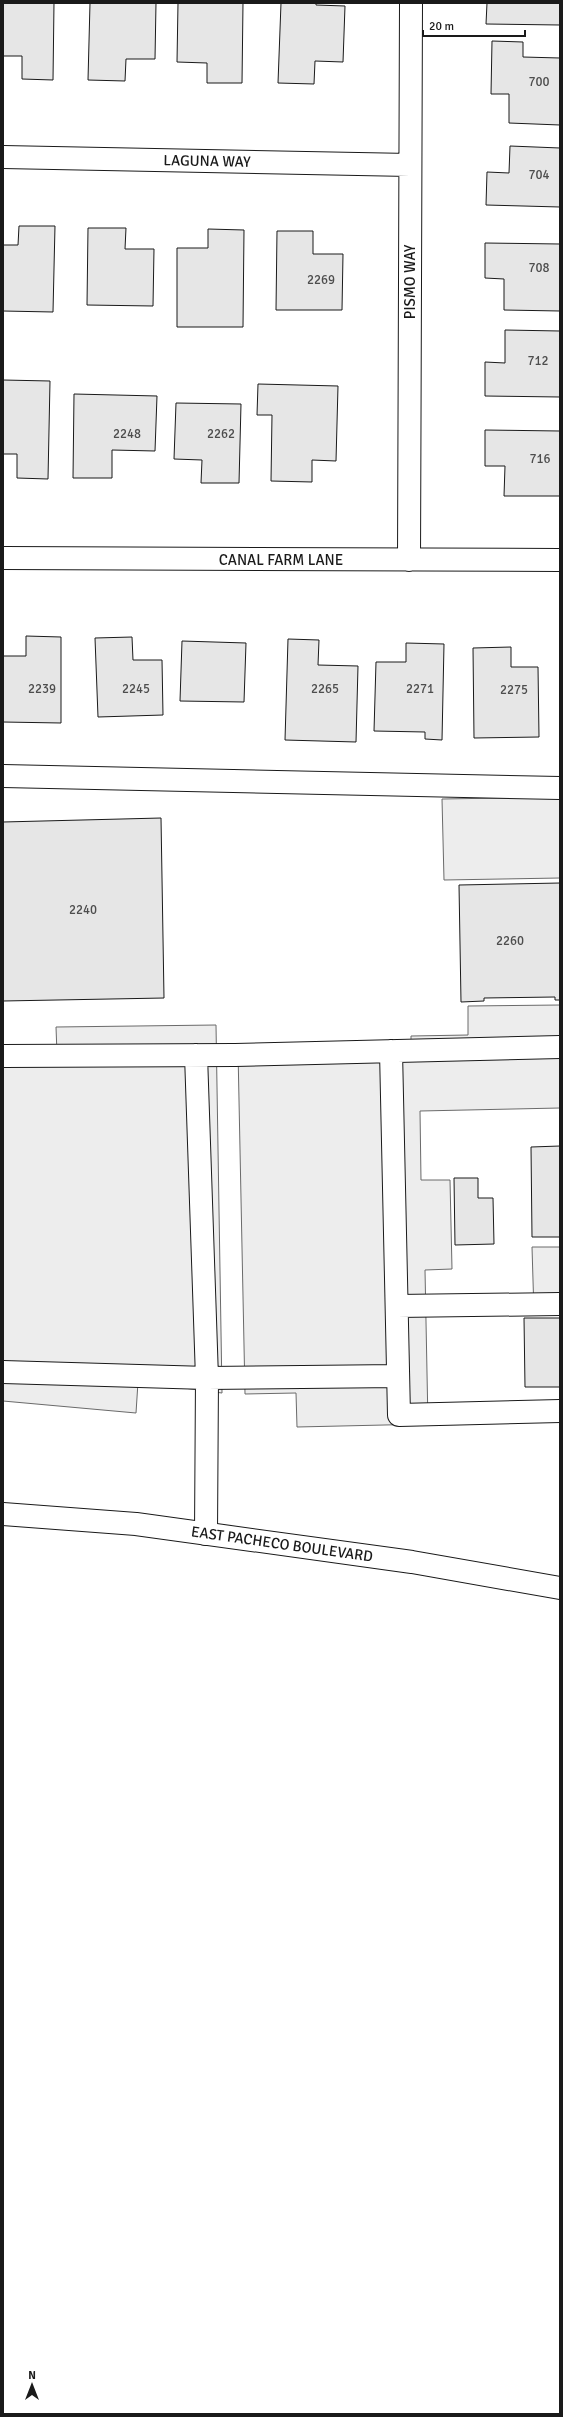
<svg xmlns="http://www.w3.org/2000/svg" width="563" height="2417" viewBox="0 0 563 2417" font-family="Signika,sans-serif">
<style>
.built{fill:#ededed;stroke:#6a6a6a}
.building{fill:#e6e6e6;stroke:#1a1a1a}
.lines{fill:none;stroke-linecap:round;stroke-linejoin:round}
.minor-casing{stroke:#1a1a1a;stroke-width:24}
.highway-casing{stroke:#1a1a1a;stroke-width:24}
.minor{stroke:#fff;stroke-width:22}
.highway{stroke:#fff;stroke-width:22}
.labels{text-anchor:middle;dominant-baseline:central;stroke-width:3;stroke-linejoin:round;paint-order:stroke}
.number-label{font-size:13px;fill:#4d4d4d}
.street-label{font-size:15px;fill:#1a1a1a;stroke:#fff}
</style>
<rect width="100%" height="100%" fill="#fff"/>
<path class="built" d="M560,797V878L444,880L442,799Z
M560,1005V1108L420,1111L421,1180H450L452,1269L425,1270L428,1424L297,1427L296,1393L245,1394L238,1051L411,1047V1036L468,1035V1006Z
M216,1025L222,1393L138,1382L136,1413L3,1401V1055L57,1054L56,1027Z
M532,1247H560V1312L534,1313Z"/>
<path class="building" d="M3,3H54L53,80L22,79V56H3Z
M90,3H156L155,59H126L125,81L88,80Z
M178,3H243L242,83H207V63L177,62Z
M281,3H316V5L345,6L343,62L315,61L314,84L278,83Z
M487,3H560V25L486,24Z
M492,41L523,42V57L560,58V125L509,123V94H491Z
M510,146L560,148V207L486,205L487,172L509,173Z
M19,226H55L53,312L3,311V245H18Z
M88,228H126L125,249H154L153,306L87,305Z
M208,229L244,230L243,327H177V248H208Z
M277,231H313V254H343L342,310H276Z
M485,243L560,244V311L504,310V279L485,278Z
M505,330L560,331V397L485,396V362L505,363Z
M3,380L50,381L48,479L17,478V454H3Z
M258,384L338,386L336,461L312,460V482L271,481L272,415H257Z
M74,394L157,396L155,451L112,450V478H73Z
M176,403L241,404L239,483H201L202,460L174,459Z
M485,430L560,431V496H504L505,466H485Z
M26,636L61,637V723L3,722V656H26Z
M132,637L133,660H162L163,715L98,717L95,638Z
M288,639L319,640L318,665L358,666L356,742L285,740Z
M182,641L246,643L244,702L180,701Z
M406,643L444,644L442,740L425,739V732L374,731L376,662H406Z
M511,647V667H538L539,737L474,738L473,648Z
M161,818L164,998L3,1001V822Z
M560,883V1000H555V997L484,998V1001L461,1002L459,885Z
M560,1146V1237H532L531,1147Z
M454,1178H478V1198H493L494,1244L455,1245Z
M524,1318H560V1387H525Z"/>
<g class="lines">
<defs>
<path id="minor" d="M3,157L410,165
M3,558L560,560
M409,560L411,3
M3,776L560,788
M391,1051L399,1415L560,1411
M196,1055L207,1378L206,1534
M3,1056L235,1055L560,1047
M397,1306L560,1304
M3,1372L207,1378L398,1376"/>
<path id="highway" d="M3,1514L136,1524L412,1562L560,1588"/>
</defs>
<use href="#minor" class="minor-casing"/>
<use href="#highway" class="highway-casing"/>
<use href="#minor" class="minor"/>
<use href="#highway" class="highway"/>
</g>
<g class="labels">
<g class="number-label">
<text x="539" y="82">700</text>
<text x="539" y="175">704</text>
<text x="539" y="268">708</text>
<text x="321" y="280">2269</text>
<text x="538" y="361">712</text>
<text x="127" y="434">2248</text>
<text x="221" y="434">2262</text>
<text x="540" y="459">716</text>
<text x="42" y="689">2239</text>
<text x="136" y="689">2245</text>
<text x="325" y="689">2265</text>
<text x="420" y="689">2271</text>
<text x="514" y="690">2275</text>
<text x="83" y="910">2240</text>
<text x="510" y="941">2260</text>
</g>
<g class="street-label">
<text transform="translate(207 161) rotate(1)">LAGUNA WAY</text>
<text transform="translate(410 282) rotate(-90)">PISMO WAY</text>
<text x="281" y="560">CANAL FARM LANE</text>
<text transform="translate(282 1544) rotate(8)">EAST PACHECO BOULEVARD</text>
</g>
</g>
<rect width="563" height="2417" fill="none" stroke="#1a1a1a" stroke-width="8"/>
<g transform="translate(32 2385)" stroke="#ffffff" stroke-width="3" paint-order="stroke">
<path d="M0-3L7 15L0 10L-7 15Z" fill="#1a1a1a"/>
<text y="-6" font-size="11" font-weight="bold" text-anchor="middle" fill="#1a1a1a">N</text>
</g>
<path d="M423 30v6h102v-6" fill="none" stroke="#1a1a1a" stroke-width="2"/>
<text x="429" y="30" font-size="12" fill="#1a1a1a" stroke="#ffffff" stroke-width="3" paint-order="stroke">20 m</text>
</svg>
